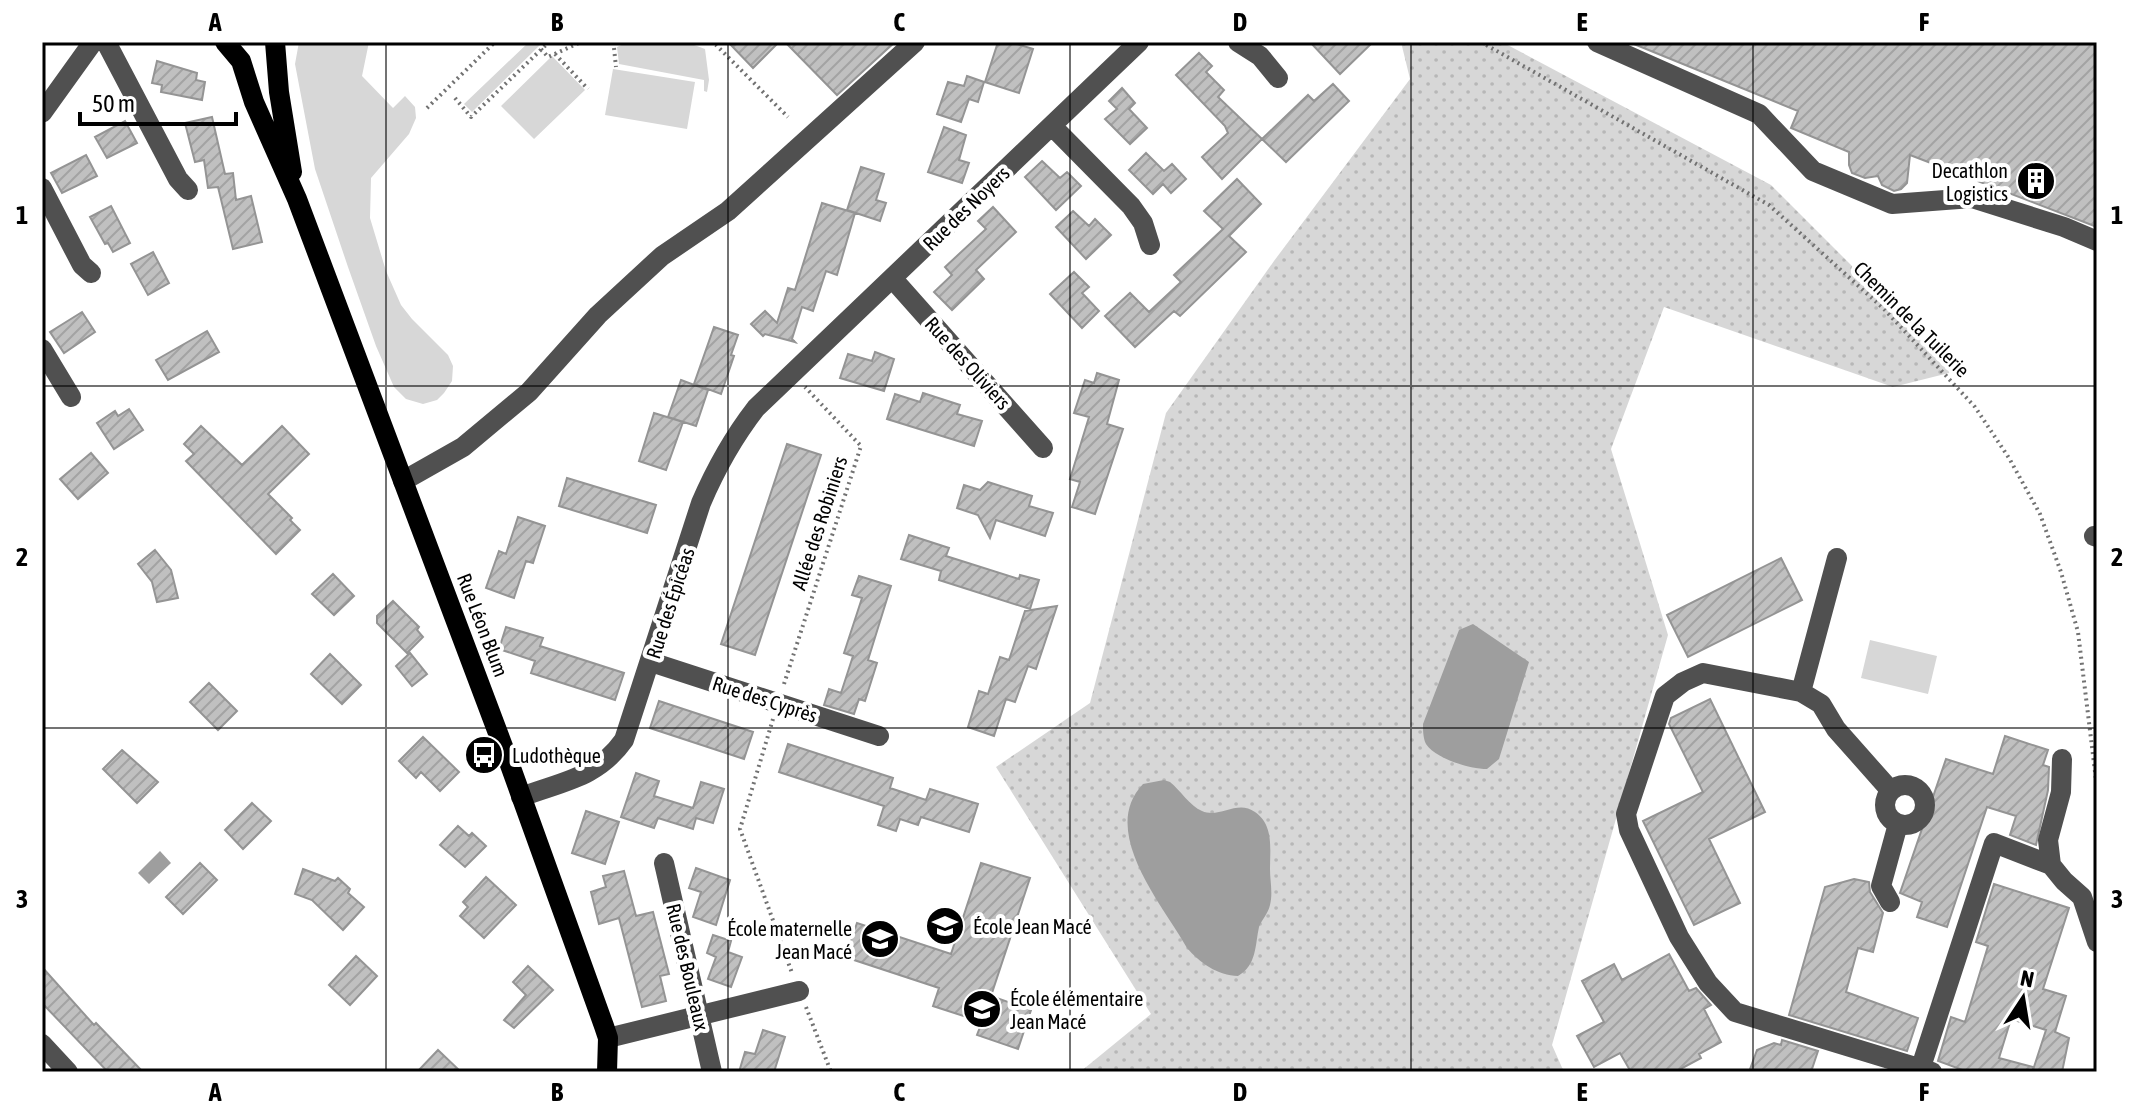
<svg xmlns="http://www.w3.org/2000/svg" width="2139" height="1114" viewBox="0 0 2139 1114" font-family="'Asap Condensed',sans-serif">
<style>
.green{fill:#d7d7d7}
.park{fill:url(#park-dots)}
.water{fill:#9e9e9e}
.building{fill:url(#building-hatch);stroke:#949494;stroke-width:2;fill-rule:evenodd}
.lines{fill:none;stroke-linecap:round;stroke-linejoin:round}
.path{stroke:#727272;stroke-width:4;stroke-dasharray:2 4;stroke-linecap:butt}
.minor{stroke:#505050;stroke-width:20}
.major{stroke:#000;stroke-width:20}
.grid{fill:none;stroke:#000;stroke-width:2;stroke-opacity:0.55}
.labels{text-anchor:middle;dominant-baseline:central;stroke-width:8;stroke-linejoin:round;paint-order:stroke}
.poi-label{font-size:20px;fill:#000;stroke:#fff;text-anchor:start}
.street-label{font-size:20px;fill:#000;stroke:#fff}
.neatline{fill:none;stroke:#000;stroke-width:3}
.grid-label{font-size:26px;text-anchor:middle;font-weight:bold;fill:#000}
</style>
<defs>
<pattern id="park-dots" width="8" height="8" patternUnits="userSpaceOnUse" patternTransform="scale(2)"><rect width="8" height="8" fill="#d7d7d7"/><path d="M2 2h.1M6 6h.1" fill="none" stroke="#b7b7b7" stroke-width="1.8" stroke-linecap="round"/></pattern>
<pattern id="building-hatch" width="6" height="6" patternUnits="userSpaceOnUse" patternTransform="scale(2)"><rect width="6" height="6" fill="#c0c0c0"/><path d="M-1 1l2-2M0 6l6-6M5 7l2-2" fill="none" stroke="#a3a3a3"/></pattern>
</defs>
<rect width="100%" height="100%" fill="#fff"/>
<path class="green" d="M299,42H369L362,76L393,108L405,96L415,107L416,118L409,134L371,178L370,218L386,271L401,305L412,319L448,355L453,366L452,381L444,393L437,400L423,404L406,399L394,387L376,346L348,267L315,169L295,64Z
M529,42H538L540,45L472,112L464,104Z
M628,42H686L705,49L709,80L707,92L704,91V80L619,64L617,47Z
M552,56L585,90L534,139L501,106Z
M613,69L695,82L687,129L605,115Z
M1870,640L1937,656L1928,694L1861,678Z"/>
<path class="park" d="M1401,42H1502L1771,185L1957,371L1893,387L1664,307L1611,449L1668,635L1552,1045L1564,1072H1080L1151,1014L996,767L1090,703L1166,413L1274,261L1410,79Z"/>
<path class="water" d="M1473,624L1529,662L1499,759L1487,769C1470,769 1436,759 1426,744C1423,738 1423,730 1423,724L1459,630Z
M1164,780L1170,782C1180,790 1190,806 1202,811C1220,819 1237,799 1255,812C1274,825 1270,849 1270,869C1270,881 1273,893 1270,905C1268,914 1262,919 1259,927C1255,945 1257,965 1238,976C1218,976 1199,962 1187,948C1163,905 1098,831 1143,784Z
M160,851L171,863L149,884L138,873Z"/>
<path class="building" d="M728,42H779L753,68Z
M785,42H895L837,95Z
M998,42H1010L1033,49L1019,93L985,82Z
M1310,42H1373L1340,74Z
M1629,42H2097V227L1910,155L1907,183L1901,189L1894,191L1882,185L1878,176L1865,178L1852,173L1849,165V152L1791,128L1798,111Z
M1199,53L1212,66L1206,72L1224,90L1218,97L1262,139L1222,179L1202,157L1228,133L1225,126L1176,75Z
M157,61L197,73L196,80L205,82L202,100L161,92L162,85L152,83Z
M967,76L984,82L978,102L969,99L961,122L937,114L948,82L964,86Z
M1333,84L1349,101L1286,162L1262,139L1308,95L1314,101Z
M1122,88L1135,103L1129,109L1147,128L1130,144L1105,119L1117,109L1109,101Z
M212,117L225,174L233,173L236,200L251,196L262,242L233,249L218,187L208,188L204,160L195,162L185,123Z
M125,121L137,143L107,158L95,137Z
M944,127L966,135L959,160L969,163L962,183L928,172Z
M1146,153L1164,171L1172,164L1186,179L1171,193L1163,184L1153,194L1129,170Z
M86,155L97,176L62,193L51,173Z
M1042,161L1060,178L1067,172L1081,186L1056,210L1025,177Z
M861,167L884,174L876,200L886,203L880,221L847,210Z
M1237,179L1261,204L1229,236L1246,252L1180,316L1174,311L1135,347L1105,316L1130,293L1149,312L1181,282L1174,275L1223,229L1204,211Z
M822,203L855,213L837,275L826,271L813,311L802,307L792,339L795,342L765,334L763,336L751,324L765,311L777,323L788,288L795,290Z
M111,206L130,243L113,252L108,243L105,244L90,217Z
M993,207L1016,232L976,270L984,279L952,310L934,292L952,275L945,267L986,229L978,221Z
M1073,211L1089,226L1095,219L1111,235L1086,259L1056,227Z
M153,252L169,283L148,295L131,264Z
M1074,272L1089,287L1082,293L1099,311L1082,328L1050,294Z
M82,312L95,332L64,353L50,332Z
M714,327L738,335L731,355L734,356L721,394L694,384Z
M207,331L219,352L168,380L156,360Z
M875,352L894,359L884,391L840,378L848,354L872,361Z
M1097,373L1119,380L1107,424L1123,429L1095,514L1072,507L1080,482L1070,479L1089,417L1074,413L1085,380L1094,383Z
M681,380L708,390L696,426L668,417Z
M923,393L960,405L957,414L982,421L974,446L887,419L895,394L920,402Z
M129,409L143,430L114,449L97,423L115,411L118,416Z
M654,413L683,422L666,470L639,461Z
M201,426L242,465L282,426L309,454L268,494L292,518L290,520L300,530L276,554L186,461L194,454L184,444Z
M787,444L821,455L755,655L721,644Z
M91,453L108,473L78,499L60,479Z
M567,478L656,505L647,533L559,506Z
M988,482L1032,496L1029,506L1053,513L1045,536L996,520L990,538L978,515L957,508L964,485L980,490Z
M518,517L545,526L533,563L526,561L514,598L486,588L499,551L506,554Z
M909,535L949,548L946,556L1019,579L1020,575L1039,580L1030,609L939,580L941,571L901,559Z
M155,550L171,570L178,598L157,602L152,582L138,564Z
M1781,558L1802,600L1688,657L1667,615Z
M333,574L354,596L334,615L312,594Z
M859,576L891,586L868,660L877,663L865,701L859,699L854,714L824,705L829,689L841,693L853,656L844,653L862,598L852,595Z
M393,601L419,627L417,630L423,637L407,653L377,623V616Z
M1057,606L1036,669L1028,666L1015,702L1006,699L994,736L968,727L979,691L988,694L1000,657L1009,660L1025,611Z
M506,627L543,638L540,646L624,673L615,700L531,673L535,661L499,649Z
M410,653L427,674L412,686L396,666Z
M330,654L361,685L342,704L311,674Z
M209,683L237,711L218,730L190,702Z
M1710,699L1765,812L1709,839L1740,903L1694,925L1643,821L1703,792L1669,724L1671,718Z
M659,701L753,732L744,759L650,728Z
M2005,736L2048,750L2043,765L2049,767L2048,790L2036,845L2010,835L2016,816L1987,807L1947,927L1917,917L1922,902L1900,893L1946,759L1993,774Z
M423,737L459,772L440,791L421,772L416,778L399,761Z
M788,744L893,778L890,788L926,800L930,789L978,804L969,832L921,817L918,825L900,819L896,831L878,825L884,806L779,772Z
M122,750L158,782L137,803L103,769Z
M636,773L659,781L654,796L693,808L701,782L724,789L713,823L696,818L693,829L658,818L654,828L621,817Z
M252,803L271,821L243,849L225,830Z
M586,811L619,822L605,864L572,853Z
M458,826L469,836L472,833L486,846L465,867L440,845Z
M200,863L217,880L183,914L166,897Z
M981,863L1030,878L991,996L1031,1010L1018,1049L977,1035L982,1022L933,1006L939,988L845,957L857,923L951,954Z
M696,868L730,880L716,925L693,917L701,892L689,888Z
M303,869L335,881L338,878L350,889L348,893L364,907L343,930L312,900L295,894Z
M624,871L636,916L653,912L669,974L660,976L666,1001L642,1007L619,918L599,924L591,892L606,887L603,876Z
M486,877L516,905L484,938L460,916L468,907L463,902Z
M1854,879L1869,882L1870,892L1883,913L1873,952L1858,948L1846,992L1918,1018L1907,1051L1789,1015L1825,887Z
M1994,884L2069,908L2043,989L2066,996L2055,1032L2069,1038L2062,1072H1968L1938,1061L1951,1017L1965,1022L1988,946L1976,942ZM2011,1019L2046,1030L2033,1070V1067L1999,1058Z
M713,935L731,941L728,952L742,957L731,987L708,979L716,957L707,953Z
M1669,954L1689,991L1696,988L1711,1005L1704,1009L1721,1042L1699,1054L1701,1058L1675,1072H1631L1620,1053L1594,1067L1577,1036L1604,1022L1582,981L1614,964L1622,980Z
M356,956L377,976L350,1005L329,985Z
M528,966L553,990L514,1028L504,1020L526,995L513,982Z
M42,967L94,1025L96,1023L143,1072H108L42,1003Z
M763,1030L785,1037L774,1072H739L745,1052L755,1054Z
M1782,1040L1818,1051L1811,1072H1749L1757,1050L1774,1043L1781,1045Z
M438,1050L461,1072H417Z"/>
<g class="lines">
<path class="path" d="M710,42L716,45L788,117
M1481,42L1769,205L1884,309L1975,407L2009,458L2040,514L2061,572L2078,632L2097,788
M614,48L616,67
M541,49L548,57L581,42
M555,54L588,89
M455,98L471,117L549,42
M427,108L495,42
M784,684L861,446L805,387
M773,719L740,829L792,973
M806,1007L831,1072"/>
<path class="minor" d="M106,42L178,179L188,190
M1238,42L1260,56L1278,78
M1597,42L1759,114L1813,171L1892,204L1972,198L2064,227L2097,241
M42,113L93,42
M1052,126L1131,206L1143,223L1150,245
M42,188L82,265L91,273
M892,278L1043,448
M42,349L71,397
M403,481L463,447L529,392L598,315L662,256L728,211L915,42
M2094,536L2097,537
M651,662L879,736
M1801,692L1837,558
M2062,759L2061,792L2048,840L2051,865L2064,881L2082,897L2097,942
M1885 805a20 20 0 1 1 40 0a20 20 0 1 1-40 0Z
M1891,791L1836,729L1821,704L1801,692L1703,673L1683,682L1665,696L1626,814L1629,830L1679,937L1708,983L1735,1012L1932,1072
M521,797C563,781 597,778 624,740L701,503C716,468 732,439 756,408L1139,42
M664,863L712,1072
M1890,902L1881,886L1898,824
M608,1038L799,991
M42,1044L68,1072
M1921,1067L1994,843L2051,865"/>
<path class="major" d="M225,42L241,61L254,102L297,199L510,765L604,1026L608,1038L607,1072
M275,42L279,92L292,172"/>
</g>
<path class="grid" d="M386,42V1072M728,42V1072M1070,42V1072M1411,42V1072M1753,42V1072M42,386H2097M42,728H2097"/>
<defs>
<symbol id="building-disc" viewBox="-11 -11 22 22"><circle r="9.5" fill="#000" stroke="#fff"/><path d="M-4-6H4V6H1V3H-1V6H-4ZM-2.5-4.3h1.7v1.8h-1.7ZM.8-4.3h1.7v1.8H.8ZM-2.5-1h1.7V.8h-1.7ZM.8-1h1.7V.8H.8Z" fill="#fff"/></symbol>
<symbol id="bus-disc" viewBox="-11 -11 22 22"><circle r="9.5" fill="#000" stroke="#fff"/><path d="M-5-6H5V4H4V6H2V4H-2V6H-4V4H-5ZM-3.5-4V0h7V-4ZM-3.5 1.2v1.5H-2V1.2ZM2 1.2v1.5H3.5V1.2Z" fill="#fff"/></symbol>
<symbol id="school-disc" viewBox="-11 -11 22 22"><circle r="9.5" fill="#000" stroke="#fff"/><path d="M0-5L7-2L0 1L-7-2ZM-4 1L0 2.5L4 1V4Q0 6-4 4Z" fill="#fff"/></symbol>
</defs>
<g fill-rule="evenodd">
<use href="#building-disc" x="2014" y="159" width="44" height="44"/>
<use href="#bus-disc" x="462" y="733" width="44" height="44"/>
<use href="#school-disc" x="923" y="904" width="44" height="44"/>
<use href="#school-disc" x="858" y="917" width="44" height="44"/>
<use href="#school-disc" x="960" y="987" width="44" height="44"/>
</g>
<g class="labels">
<g class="poi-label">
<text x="2008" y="170" text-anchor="end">Decathlon<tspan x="2008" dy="23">Logistics</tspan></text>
<text x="512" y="755">Ludothèque</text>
<text x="973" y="926">École Jean Macé</text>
<text x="852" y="928" text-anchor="end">École maternelle<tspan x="852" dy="23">Jean Macé</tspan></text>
<text x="1010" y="998">École élémentaire<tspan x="1010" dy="23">Jean Macé</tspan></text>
</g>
<g class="street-label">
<text transform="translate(966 208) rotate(-44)">Rue des Noyers</text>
<text transform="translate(1912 319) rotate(45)">Chemin de la Tuilerie</text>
<text transform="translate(968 363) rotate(48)">Rue des Oliviers</text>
<text transform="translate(819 523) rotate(-72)">Allée des Robiniers</text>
<text transform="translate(670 603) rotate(-72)">Rue des Épicéas</text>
<text transform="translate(483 625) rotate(69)">Rue Léon Blum</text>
<text transform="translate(765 699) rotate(18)">Rue des Cyprès</text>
<text transform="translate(688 967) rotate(77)">Rue des Bouleaux</text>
</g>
</g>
<rect width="2139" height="1114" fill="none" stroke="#ffffff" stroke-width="88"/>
<g transform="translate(2023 998) rotate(12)" stroke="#ffffff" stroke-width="6" paint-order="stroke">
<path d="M0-6L14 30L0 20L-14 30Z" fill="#000000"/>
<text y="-12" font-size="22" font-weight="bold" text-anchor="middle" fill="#000000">N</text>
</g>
<path d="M80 112v12h156v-12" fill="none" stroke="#000000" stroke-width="4"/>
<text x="92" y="112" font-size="24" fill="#000000" stroke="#ffffff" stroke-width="6" paint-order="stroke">50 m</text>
<rect x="44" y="44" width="2051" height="1026" class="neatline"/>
<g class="grid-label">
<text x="215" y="31">A</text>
<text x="557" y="31">B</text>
<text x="899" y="31">C</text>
<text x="1240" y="31">D</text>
<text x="1582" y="31">E</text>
<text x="1924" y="31">F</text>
<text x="22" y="224">1</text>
<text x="2117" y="224">1</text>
<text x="22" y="566">2</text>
<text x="2117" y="566">2</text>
<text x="22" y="908">3</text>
<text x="2117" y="908">3</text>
<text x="215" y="1101">A</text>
<text x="557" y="1101">B</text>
<text x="899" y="1101">C</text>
<text x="1240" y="1101">D</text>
<text x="1582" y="1101">E</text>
<text x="1924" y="1101">F</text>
</g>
</svg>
